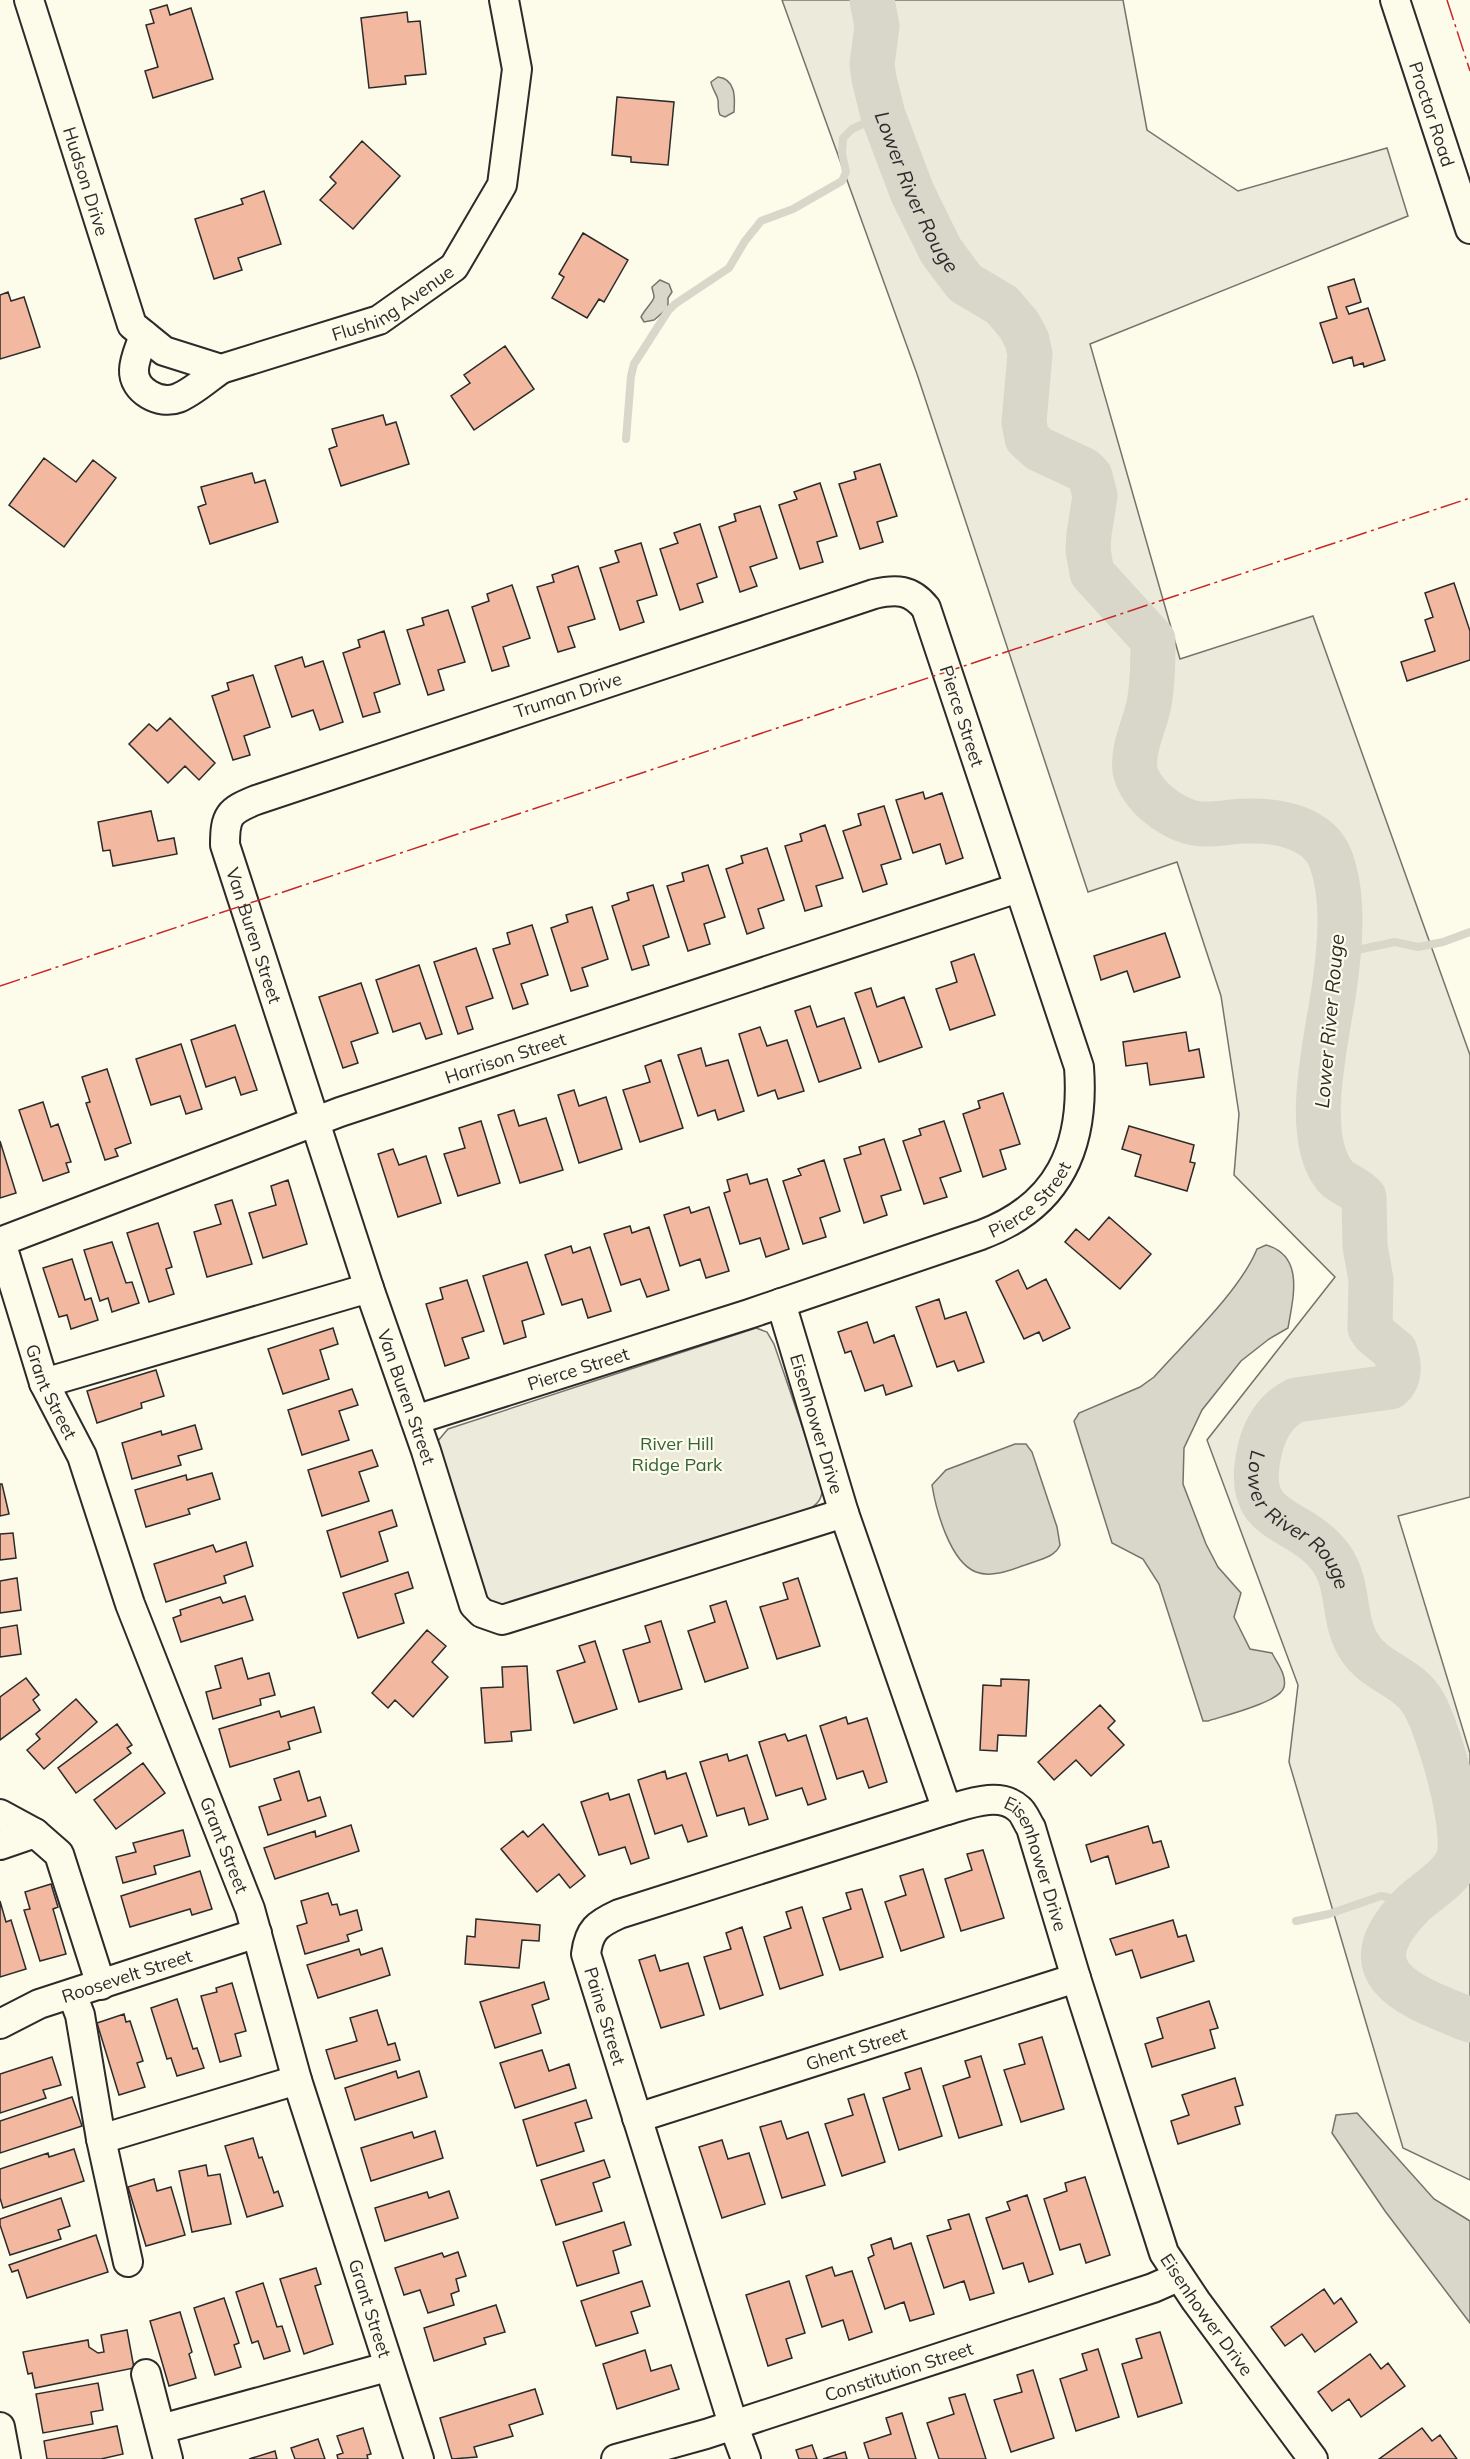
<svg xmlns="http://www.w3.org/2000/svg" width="1470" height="2459" viewBox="0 0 1470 2459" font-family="Mulish,sans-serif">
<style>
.green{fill:#ecebdb;stroke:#74746e;stroke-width:1.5}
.water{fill:#d8d7c9;stroke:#74746e;stroke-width:1.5}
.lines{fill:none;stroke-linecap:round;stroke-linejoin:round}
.stream{stroke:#d8d7c9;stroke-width:8}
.river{stroke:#d8d7c9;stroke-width:45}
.building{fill:#f2b8a0;stroke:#2b2b2b;stroke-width:1.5}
.minor-casing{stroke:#2b2b2b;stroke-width:32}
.minor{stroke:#fdfbea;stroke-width:28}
.power{stroke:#c62828;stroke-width:1.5;stroke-dasharray:21 4.5 3 4.5;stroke-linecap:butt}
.labels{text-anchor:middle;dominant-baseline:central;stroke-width:4.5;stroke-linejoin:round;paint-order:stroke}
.street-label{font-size:18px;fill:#2b2b2b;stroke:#fdfbea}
.park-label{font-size:18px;fill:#34623c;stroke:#fdfbea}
.water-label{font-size:20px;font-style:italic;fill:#2b2b2b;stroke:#fdfbea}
</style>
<rect width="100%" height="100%" fill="#fdfbea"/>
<path class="green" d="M782,0H1123L1147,130L1238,191L1387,148L1408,216L1090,344L1180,659L1313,616L1470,1055V1497L1398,1516L1470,1753V2180L1403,2148L1289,1762L1298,1685L1207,1440L1335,1277L1234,1175L1239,1114L1221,996L1177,862L1088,892L917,374Z
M756,1328L767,1332L774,1344L821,1482C825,1498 817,1506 804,1512L500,1607L484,1600L437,1442L448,1429Z"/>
<path class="water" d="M718,77C736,79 735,98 734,112L725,117L720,115C717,109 719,106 718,100C717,94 712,89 711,82Z
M660,280L669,284L672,292L668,298V308L654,320L644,322L641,317C644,310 654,301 654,297C654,293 652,290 652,287Z
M1266,1245C1305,1256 1293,1298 1288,1328L1269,1339L1241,1361L1202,1410L1184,1448L1183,1484L1206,1544L1218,1567L1241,1593L1234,1617L1250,1649L1272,1653C1277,1663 1287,1675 1284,1687C1281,1702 1223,1716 1208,1721H1203L1159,1584L1143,1559L1112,1543L1074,1421L1079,1413L1140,1387L1154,1377C1185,1342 1240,1291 1257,1249Z
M1015,1444H1026L1032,1452L1057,1527L1060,1545C1055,1558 1037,1560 1025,1565C1011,1570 992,1578 976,1572C950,1562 936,1510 932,1485L946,1470Z
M1357,2113L1434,2199L1470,2221V2323L1385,2211L1332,2133L1336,2115Z"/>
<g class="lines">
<path class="stream" d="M626,439L631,376L634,364L668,311L675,304L729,268L745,241L761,221L793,209L842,181L846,172L842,153L843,138L852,129L883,115
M1337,952L1357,950L1395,942L1418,947L1443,942L1470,932
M1296,1921L1329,1914L1381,1896L1387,1897L1411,1907"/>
<path class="river" id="s1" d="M872,0L877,26L872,64L874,79L883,115L912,192L941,251L965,283L1002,305L1019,325L1027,340L1030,354L1024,422L1027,438L1039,449L1084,470L1090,476L1095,496L1089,534L1088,550L1092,573L1153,640C1153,661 1153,683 1149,704C1145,725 1132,748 1135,770C1137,781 1145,792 1153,800C1166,812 1184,823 1201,824C1216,825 1232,821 1246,821C1277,820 1319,827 1331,860C1345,899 1340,949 1334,990C1327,1038 1302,1136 1335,1176C1343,1185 1356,1187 1364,1197L1365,1246L1371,1280L1370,1328L1374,1334L1395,1351C1399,1363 1401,1378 1390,1387L1296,1400C1277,1409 1265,1428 1260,1449C1241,1528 1298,1513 1331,1558C1351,1586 1341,1619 1360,1648C1377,1673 1409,1677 1424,1704C1439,1731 1470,1834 1457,1862C1448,1880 1425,1892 1411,1906C1344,1975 1413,1997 1470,2020"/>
</g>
<path class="building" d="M167,5L170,15L191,8L213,79L153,98L145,71L158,67L146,25L154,23L150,10Z
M407,12L408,22L420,21L426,74L405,76L406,84L369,88L361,18Z
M617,97L674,102L668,165L631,162V157L612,155Z
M362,141L400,176L353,229L320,200L336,183L330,177Z
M264,191L281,244L238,258L242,270L214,279L195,219L243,204L241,199Z
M583,233L628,260L604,302L599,299L587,318L552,298L564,277L559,274Z
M1354,279L1361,302L1346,307L1349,314L1368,308L1385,360L1364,367L1363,363L1354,366L1352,357L1333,363L1320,323L1337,318L1328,287Z
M8,292L11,301L24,297L40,347L0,359V295Z
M505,346L534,389L474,430L451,396L470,383L464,375Z
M383,415L386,425L396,422L409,464L341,486L329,449L337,446L332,429Z
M44,458L76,482L93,460L116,478L64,547L9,505Z
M880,464L897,516L877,522L883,542L860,549L839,484L856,479L854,472Z
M252,473L255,483L265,480L278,522L210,544L198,507L206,504L201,487Z
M820,483L837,536L817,542L823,562L800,569L779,505L797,499L794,492Z
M760,506L777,558L750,567L757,586L740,592L719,527L736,521L734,514Z
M700,524L717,577L697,584L703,602L680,610L660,549L678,543L674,533Z
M641,543L657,595L637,601L644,622L620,630L600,568L619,562L615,551Z
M578,566L595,619L568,627L575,647L558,652L537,587L554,582L552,575Z
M1454,583L1470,631V660L1407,681L1401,662L1435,651L1425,620L1433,617L1425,593Z
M512,585L530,638L503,647L509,666L492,671L472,607L489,601L487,594Z
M448,610L465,662L438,670L444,690L428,695L407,630L424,625L422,618Z
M384,631L400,684L374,693L380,712L363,717L343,653L360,647L358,640Z
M302,657L305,667L323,661L343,722L320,730L313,710L292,717L275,666Z
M253,675L270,727L244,736L250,755L233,760L212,696L229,690L227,683Z
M170,718L215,763L199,780L185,766L168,783L129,744L149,724L157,731Z
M923,792L925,799L942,793L963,858L946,864L940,844L913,853L896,800Z
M884,806L901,859L881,865L887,884L863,892L843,831L861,825L858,814Z
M151,811L158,841L174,838L177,854L113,866L110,850L103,851L98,822Z
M825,825L843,878L816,886L822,906L805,911L785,846L802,841L800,834Z
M767,848L784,900L758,909L764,928L747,934L726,869L743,863L741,856Z
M708,865L725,917L704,924L710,944L688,951L667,886L684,881L682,873Z
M653,885L669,937L643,946L649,965L632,970L612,906L629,900L627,893Z
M592,907L608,959L582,968L588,986L571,991L551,928L568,922L566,915Z
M532,925L548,975L521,984L528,1004L513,1009L493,949L510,944L507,933Z
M1165,933L1180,977L1134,992L1127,971L1101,980L1094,956Z
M476,948L493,998L466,1007L473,1029L458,1034L434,962Z
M974,954L995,1015L950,1030L936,989L957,982L951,962Z
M419,965L442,1034L426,1039L420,1023L393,1032L376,980Z
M361,983L378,1033L351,1042L358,1063L343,1068L319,997Z
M871,988L877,1007L904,997L922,1047L879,1062L855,993Z
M810,1006L817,1027L844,1018L861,1068L819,1082L795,1011Z
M235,1025L257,1090L241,1095L235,1077L206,1087L191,1040Z
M760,1027L767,1046L787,1040L804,1091L778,1099L775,1090L758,1096L739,1034Z
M1186,1032L1189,1051L1199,1049L1204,1077L1150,1085L1147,1063L1126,1066L1123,1042Z
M181,1044L202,1109L186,1114L180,1096L151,1105L136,1059Z
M701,1048L706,1066L728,1060L744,1111L718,1120L715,1110L698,1116L678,1055Z
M661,1060L683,1128L640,1142L623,1090L650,1082L645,1066Z
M107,1069L131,1143L115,1149L118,1156L105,1160L86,1103L90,1102L82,1077Z
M574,1090L579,1106L606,1097L622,1149L579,1163L558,1095Z
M1003,1093L1020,1144L1000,1150L1006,1169L983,1177L963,1114L980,1108L978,1101Z
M43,1102L51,1127L58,1124L71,1162L66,1163L69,1172L43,1181L19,1110Z
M514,1110L519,1126L546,1118L563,1170L520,1183L498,1115Z
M481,1121L500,1183L458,1196L444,1154L465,1148L459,1128Z
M944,1121L961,1171L940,1178L947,1197L924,1204L903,1141L921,1135L919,1129Z
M1129,1126L1194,1145L1190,1162L1195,1163L1187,1191L1135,1176L1141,1155L1122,1149Z
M884,1139L901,1190L881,1196L887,1215L864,1223L844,1159L861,1154L859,1147Z
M0,1141L16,1193L0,1198Z
M393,1149L399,1165L426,1156L441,1203L398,1217L378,1154Z
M824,1160L840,1211L820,1218L826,1237L803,1244L783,1181L801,1175L798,1169Z
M747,1174L750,1184L767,1179L789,1249L766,1257L760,1238L740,1244L724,1193L730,1191L727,1180Z
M288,1180L307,1244L263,1258L249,1213L276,1205L271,1186Z
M232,1200L252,1264L207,1277L194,1232L221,1224L215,1205Z
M689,1207L691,1213L709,1207L729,1271L706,1278L700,1259L680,1266L664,1215Z
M1109,1217L1151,1254L1120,1289L1065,1242L1076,1229L1089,1240Z
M158,1223L172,1267L166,1269L174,1294L149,1302L127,1233Z
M630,1226L632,1233L649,1227L669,1290L647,1297L640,1279L621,1285L604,1234Z
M112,1242L126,1283L132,1282L139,1303L112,1312L108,1298L100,1301L84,1250Z
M571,1246L573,1253L590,1247L611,1311L588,1318L582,1299L562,1305L545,1255Z
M72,1259L85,1300L91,1298L98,1320L71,1329L67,1315L59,1317L43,1268Z
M527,1262L544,1314L522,1321L526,1337L504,1344L483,1276Z
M1018,1270L1027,1289L1046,1279L1070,1328L1043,1341L1039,1332L1024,1339L996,1281Z
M467,1280L484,1331L462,1338L469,1358L445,1366L426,1304L443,1299L440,1288Z
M939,1299L945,1319L966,1312L984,1362L958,1371L954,1361L937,1367L916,1307Z
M867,1322L874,1343L894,1335L912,1386L886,1395L883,1385L865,1391L851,1351L845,1353L838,1332Z
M333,1328L338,1344L320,1350L329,1379L283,1394L268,1349Z
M156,1370L164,1396L141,1403L142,1408L97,1423L87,1391Z
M352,1389L358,1405L339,1411L349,1440L302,1455L288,1410Z
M195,1425L202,1449L178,1456L181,1465L132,1479L122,1443L161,1431L162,1435Z
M372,1450L378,1466L359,1472L369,1501L322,1516L308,1470Z
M212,1473L220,1499L188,1509L190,1514L146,1527L135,1490L186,1475L187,1480Z
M0,1484H2L9,1514L0,1516Z
M392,1510L397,1526L379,1532L388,1561L341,1577L327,1531Z
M13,1533L16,1558L0,1560V1534Z
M246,1542L253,1566L224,1576L226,1583L166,1602L154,1564L213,1545L216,1552Z
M408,1572L413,1588L395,1594L404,1623L358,1638L343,1593Z
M17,1578L21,1610L0,1613V1581Z
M798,1578L820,1646L777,1659L760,1607L788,1599L783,1583Z
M245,1596L253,1620L181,1642L173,1618L181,1615L180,1610L220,1597L223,1603Z
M726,1601L748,1668L705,1682L688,1631L715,1622L710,1606Z
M661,1621L682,1689L639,1702L623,1650L650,1642L645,1626Z
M17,1625L21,1654L0,1657V1628Z
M427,1630L446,1646L432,1662L448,1677L413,1717L395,1700L388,1708L372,1693Z
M595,1641L617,1709L574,1723L557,1671L585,1662L579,1646Z
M242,1658L248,1679L269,1673L275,1695L260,1699L261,1705L213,1719L206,1692L221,1688L215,1666Z
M527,1666L531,1730L511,1732L512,1741L485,1743L481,1688L503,1687L502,1667Z
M26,1678L39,1695L33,1700L40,1710L0,1740V1697Z
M1001,1679L1029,1680L1026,1736L998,1735L997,1751L980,1750L983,1685L1001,1686Z
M76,1699L97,1722L44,1769L27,1750L40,1739L36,1734Z
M1100,1705L1115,1721L1108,1728L1124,1745L1091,1776L1076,1760L1054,1780L1038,1762Z
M314,1707L321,1732L288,1742L290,1749L230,1767L219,1729L279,1711L281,1717Z
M846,1717L848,1724L867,1718L887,1782L869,1788L863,1771L837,1779L820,1726Z
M117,1724L132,1745L127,1748L131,1753L76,1793L58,1768Z
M785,1734L788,1741L806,1735L826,1799L808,1805L802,1788L776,1796L759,1742Z
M727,1754L729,1761L747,1755L768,1819L749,1825L744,1808L717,1816L700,1762Z
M143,1763L165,1793L116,1829L94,1800Z
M299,1771L308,1801L320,1797L326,1816L268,1835L259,1807L281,1800L274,1779Z
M665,1771L667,1779L686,1773L707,1836L688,1842L682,1825L655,1834L638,1780Z
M608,1793L610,1800L629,1794L649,1858L631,1864L625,1847L599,1855L581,1802Z
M543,1824L585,1876L570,1888L559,1874L537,1892L501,1849L523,1831L528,1837Z
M351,1825L359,1851L275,1879L264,1848L315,1831L316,1837Z
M1148,1826L1153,1843L1161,1841L1169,1867L1116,1884L1108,1856L1091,1862L1086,1845Z
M183,1830L190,1856L154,1866L156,1874L123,1883L116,1857L136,1852L133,1843Z
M983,1850L1004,1918L961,1931L945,1879L972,1870L967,1854Z
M923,1869L944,1937L901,1951L885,1902L906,1895L900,1876Z
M200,1871L212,1909L192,1915L190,1909L130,1927L121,1896Z
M51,1884L58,1907L53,1909L66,1954L40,1961L24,1910L30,1909L25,1892Z
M862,1889L883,1957L840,1970L823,1918L851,1909L846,1893Z
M328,1893L332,1905L337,1904L340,1915L357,1910L362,1930L347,1935L349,1941L305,1954L297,1926L307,1923L301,1901Z
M0,1901L6,1922L11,1920L26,1969L0,1977Z
M802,1907L823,1975L780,1989L764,1937L791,1928L786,1912Z
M476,1919L540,1925L539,1941L522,1940L519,1968L465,1964L467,1936L475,1937Z
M1173,1920L1178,1937L1186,1935L1194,1961L1141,1978L1132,1950L1116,1955L1110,1939Z
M742,1927L763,1995L720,2009L704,1957L731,1949L726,1933Z
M382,1948L390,1975L318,1998L307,1965L359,1949L361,1955Z
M655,1955L660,1971L688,1963L704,2015L661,2028L639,1960Z
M544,1982L549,1999L532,2005L541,2033L495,2048L480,2002Z
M232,1983L246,2031L235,2034L241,2056L220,2062L201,1996L217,1992L216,1988Z
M177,1999L193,2049L197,2048L204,2068L177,2076L171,2058L167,2059L151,2008Z
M1209,2001L1218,2028L1210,2030L1215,2048L1152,2067L1145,2044L1163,2038L1157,2018Z
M377,2010L388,2045L395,2043L400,2060L335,2079L326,2050L357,2041L350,2018Z
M124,2014L126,2022L130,2021L143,2061L137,2063L145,2087L119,2095L97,2023Z
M1042,2037L1064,2109L1021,2122L1004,2070L1025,2064L1019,2044Z
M542,2050L549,2071L569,2064L576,2088L515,2108L500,2063Z
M981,2056L1002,2125L959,2138L943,2086L970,2077L965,2061Z
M52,2057L61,2085L43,2090L46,2098L0,2113V2074Z
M921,2068L942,2136L899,2150L883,2098L910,2089L905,2073Z
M396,2071L398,2078L419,2071L427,2097L355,2120L345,2088Z
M1235,2078L1243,2105L1235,2107L1240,2124L1178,2144L1171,2121L1189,2115L1182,2095Z
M864,2094L885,2162L842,2176L825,2124L853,2115L848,2099Z
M72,2097L82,2126L0,2153V2121Z
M586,2100L592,2118L575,2123L584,2151L537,2166L523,2120Z
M781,2121L787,2139L808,2132L825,2185L782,2198L760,2127Z
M435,2131L443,2158L371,2181L361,2148L412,2132L414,2138Z
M253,2138L259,2158L262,2157L274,2193L278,2191L283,2206L247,2217L225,2146Z
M722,2140L728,2159L749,2153L765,2204L722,2218L699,2147Z
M74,2149L84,2181L3,2208L0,2198V2169L48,2153L49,2157Z
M604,2160L610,2177L593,2183L602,2211L556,2225L541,2180Z
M206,2165L208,2176L220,2174L231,2224L192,2232L179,2171Z
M1085,2177L1110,2255L1086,2263L1080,2244L1060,2250L1044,2199L1067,2191L1065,2183Z
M154,2179L157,2191L171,2187L185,2235L146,2246L128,2187Z
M449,2191L458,2218L385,2241L375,2208L427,2192L429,2198Z
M1027,2195L1053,2274L1029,2282L1023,2263L1003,2269L986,2218L1010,2210L1007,2202Z
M61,2198L70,2226L58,2230L61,2239L10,2255L0,2225V2219Z
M969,2214L994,2293L970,2300L964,2281L944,2288L927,2236L951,2229L948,2220Z
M624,2222L631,2245L613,2251L619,2273L577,2286L563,2242Z
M96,2235L108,2272L27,2298L18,2270L12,2272L9,2265Z
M891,2238L894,2249L911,2243L934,2314L910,2321L904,2302L885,2309L868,2258L874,2255L871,2245Z
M458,2252L466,2276L456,2279L459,2291L451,2294L454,2305L428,2313L420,2290L404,2295L395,2268L442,2253L444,2257Z
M832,2267L835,2276L852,2271L872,2332L849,2340L843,2320L822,2327L806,2276Z
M316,2268L321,2284L315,2286L333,2344L304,2354L280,2279Z
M642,2281L650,2306L631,2312L638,2333L596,2346L581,2301Z
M789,2281L805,2333L786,2339L792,2358L768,2366L746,2295Z
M263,2283L277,2327L282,2326L290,2351L264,2359L258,2341L252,2343L236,2292Z
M1324,2289L1334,2304L1341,2298L1357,2322L1315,2352L1302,2334L1285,2346L1271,2327Z
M224,2298L239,2343L234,2345L241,2367L215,2375L194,2308Z
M496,2305L505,2332L484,2338L486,2344L434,2361L424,2328Z
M180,2312L192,2352L189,2354L196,2378L169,2386L150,2321Z
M127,2330L134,2368L35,2388L32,2373L28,2374L23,2352L88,2340L89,2347L98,2353L104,2352L101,2335Z
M1160,2332L1182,2403L1138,2417L1122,2364L1142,2358L1136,2339Z
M1098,2349L1119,2417L1076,2431L1060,2379L1087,2370L1082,2354Z
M645,2350L651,2371L671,2365L679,2389L617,2409L603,2364Z
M1370,2354L1381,2369L1388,2363L1405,2386L1361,2417L1349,2399L1332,2411L1318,2392Z
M1033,2370L1054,2438L1011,2452L994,2400L1022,2392L1017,2375Z
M98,2383L103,2410L91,2412L93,2424L43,2433L36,2394Z
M535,2389L543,2414L509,2425L513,2436L474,2447L477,2457L452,2459L440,2418Z
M965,2394L986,2459H939L927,2423L954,2414L949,2398Z
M902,2413L916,2459H869L864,2443L891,2434L886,2418Z
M117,2426L123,2454L101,2459H47L44,2441Z
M363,2428L371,2454L367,2455L368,2459H338L337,2455L343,2453L337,2436Z
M1422,2428L1432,2441L1440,2435L1457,2459H1379Z
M318,2439L325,2459H295L291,2448Z
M812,2445L817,2459H799L796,2450Z
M275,2451L277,2459H249Z
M845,2452L847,2459H823Z"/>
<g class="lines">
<defs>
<g id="minor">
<path id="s2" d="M29,0L132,325L164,351L221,369L379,320L454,267L502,185L517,69L504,0"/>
<path id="s3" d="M1395,0L1470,229"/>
<path d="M144,335C141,345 134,359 134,370C133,391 160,405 178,398C193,392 208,378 221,369"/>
<path id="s4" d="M0,1242L340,1112L1018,888"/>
<path id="s5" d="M1,1242L44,1383L82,1456L130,1604L250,1909L297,2080L419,2459"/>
<path id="s6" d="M781,1303L844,1513L947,1810C968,1804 1000,1791 1019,1809C1024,1813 1027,1822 1031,1828L1076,1978L1164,2253L1196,2301L1313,2459"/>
<path d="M44,1383L369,1288"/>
<path id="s7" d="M415,1420L749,1314L981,1235C1059,1206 1085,1147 1079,1067L926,608C911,589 896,589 874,594L256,800C229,811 225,815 225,845L369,1288L426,1451L474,1605L482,1613L502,1620L844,1513"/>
<path d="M0,1814L35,1833L59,1854L101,1985"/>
<path d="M0,1845L35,1833"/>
<path d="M72,1994L80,2015L101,2139L128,2262"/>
<path id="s8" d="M0,2024L39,2004L257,1933"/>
<path id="s9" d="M637,2118L1076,1978"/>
<path d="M101,2139L297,2080"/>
<path d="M146,2374L168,2459"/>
<path d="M0,2427L6,2459"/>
<path d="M161,2429L387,2367"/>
<path id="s10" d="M616,2459L706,2434L1153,2288L1178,2277"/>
<path d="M746,2459L733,2424L586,1954C589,1930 597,1924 619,1914L947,1810"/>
</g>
</defs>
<use href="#minor" class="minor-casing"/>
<use href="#minor" class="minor"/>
<path class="power" d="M1447,0L1470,71
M0,986L1470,498"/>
</g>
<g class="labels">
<g class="street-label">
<text stroke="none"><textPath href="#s3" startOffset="120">Proctor Road</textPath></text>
<text stroke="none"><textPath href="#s2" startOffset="190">Hudson Drive</textPath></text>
<text stroke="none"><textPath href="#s2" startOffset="627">Flushing Avenue</textPath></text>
<text transform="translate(568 695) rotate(-18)">Truman Drive</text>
<text transform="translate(962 716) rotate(72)">Pierce Street</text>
<text stroke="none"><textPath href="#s7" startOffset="2156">Van Buren Street</textPath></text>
<text stroke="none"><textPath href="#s4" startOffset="538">Harrison Street</textPath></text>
<text stroke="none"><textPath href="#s7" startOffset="657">Pierce Street</textPath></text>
<text stroke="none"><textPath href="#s7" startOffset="171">Pierce Street</textPath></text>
<text stroke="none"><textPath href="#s5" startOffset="158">Grant Street</textPath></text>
<text stroke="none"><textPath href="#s7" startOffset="2642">Van Buren Street</textPath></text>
<text stroke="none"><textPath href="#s6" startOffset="126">Eisenhower Drive</textPath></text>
<text stroke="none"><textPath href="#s5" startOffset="644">Grant Street</textPath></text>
<text stroke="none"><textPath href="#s6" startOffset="666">Eisenhower Drive</textPath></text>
<text stroke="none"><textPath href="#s8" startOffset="136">Roosevelt Street</textPath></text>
<text transform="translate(605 2016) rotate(73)">Paine Street</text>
<text stroke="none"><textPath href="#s9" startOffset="230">Ghent Street</textPath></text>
<text stroke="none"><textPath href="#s5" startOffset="1130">Grant Street</textPath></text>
<text stroke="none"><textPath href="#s6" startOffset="1152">Eisenhower Drive</textPath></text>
<text stroke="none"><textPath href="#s10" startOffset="296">Constitution Street</textPath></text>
</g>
<g class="park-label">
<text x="677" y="1443">River Hill<tspan x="677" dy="21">Ridge Park</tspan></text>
</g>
<g class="water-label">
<text stroke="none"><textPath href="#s1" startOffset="201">Lower River Rouge</textPath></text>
<text transform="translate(1329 1021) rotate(-85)">Lower River Rouge</text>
<text stroke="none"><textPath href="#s1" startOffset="1930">Lower River Rouge</textPath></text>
</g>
</g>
</svg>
